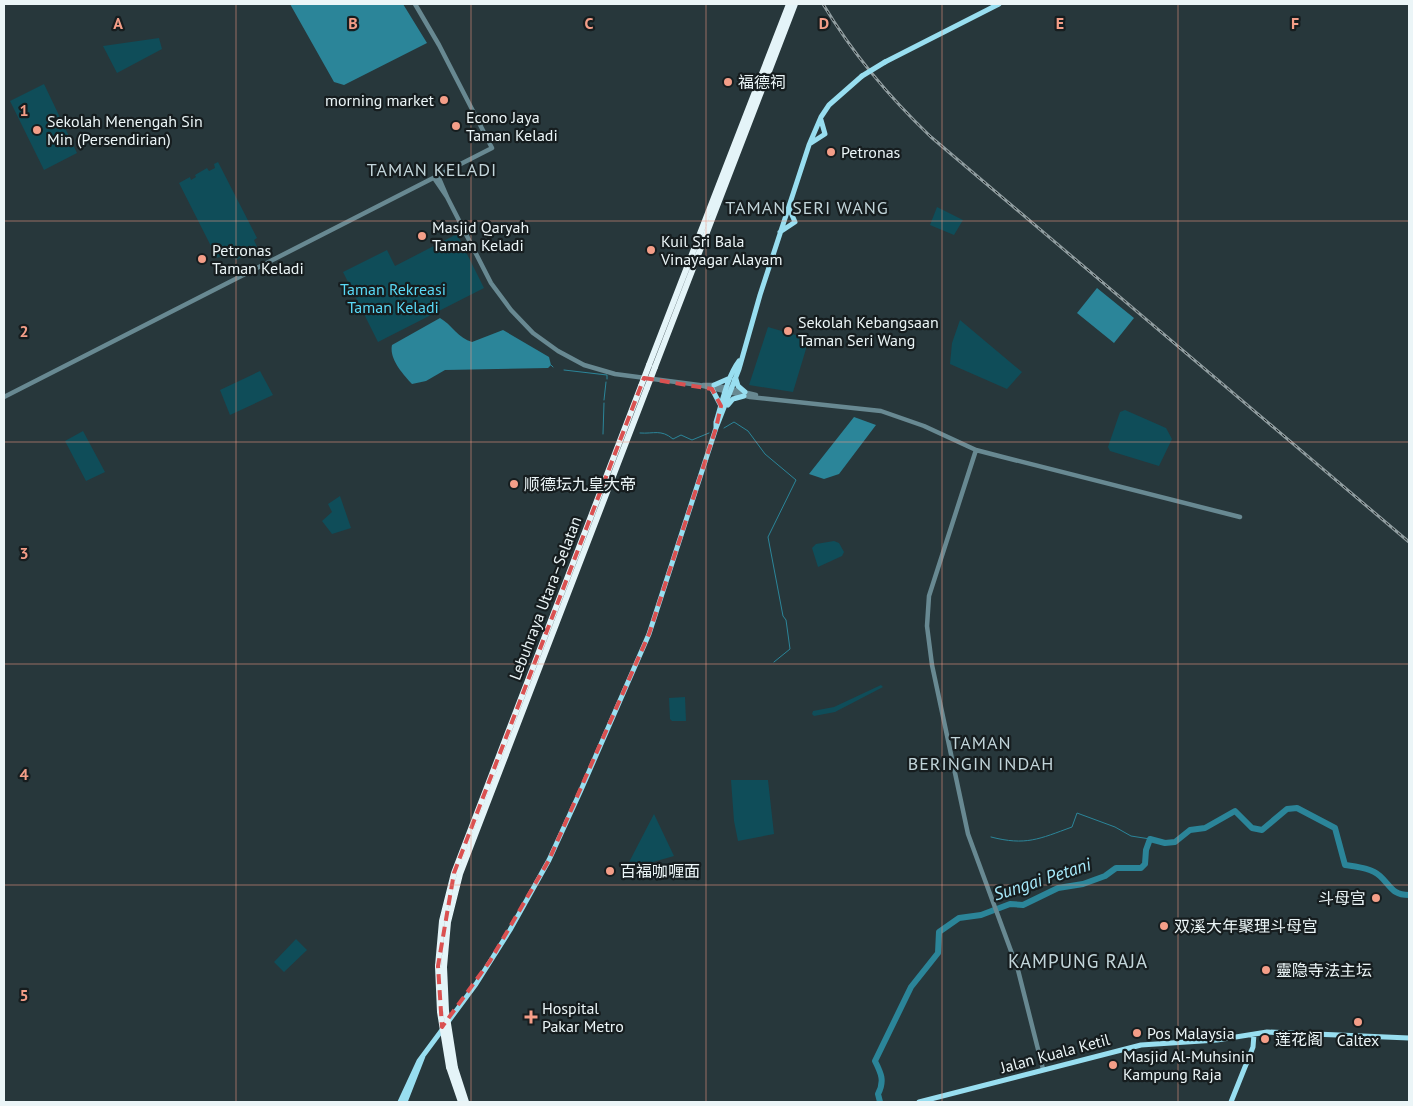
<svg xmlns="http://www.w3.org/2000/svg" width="1413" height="1106" viewBox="0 0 1413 1106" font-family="'PT Sans','Noto Sans SC',sans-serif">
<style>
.green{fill:#0f4d59}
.water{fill:#2b8599}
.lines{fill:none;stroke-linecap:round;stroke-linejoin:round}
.stream{stroke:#2b8599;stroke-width:1}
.river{stroke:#2b8599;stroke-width:6}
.minor{stroke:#688992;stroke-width:4.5}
.major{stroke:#98def0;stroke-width:5}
.highway{stroke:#e4f4f8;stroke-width:6}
.rail-casing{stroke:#909da0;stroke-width:3}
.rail{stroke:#161d1f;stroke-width:1;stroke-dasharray:4;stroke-linecap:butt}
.major-bridge{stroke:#98def0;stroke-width:5}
.highway-bridge{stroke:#e4f4f8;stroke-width:6}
.marked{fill:none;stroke:#da5151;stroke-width:4;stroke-dasharray:10 6;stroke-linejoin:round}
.grid{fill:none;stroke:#f49e88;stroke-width:1;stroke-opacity:0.55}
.poi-dot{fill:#f49e88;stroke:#161d1f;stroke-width:2}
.labels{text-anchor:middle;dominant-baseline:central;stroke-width:4.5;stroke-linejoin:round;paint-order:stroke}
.poi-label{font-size:16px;fill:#ebf5f7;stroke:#161d1f;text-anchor:start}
.park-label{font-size:16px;fill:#5ad9f6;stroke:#161d1f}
.street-label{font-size:16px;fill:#ebf5f7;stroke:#161d1f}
.neighbourhood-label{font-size:18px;letter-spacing:1px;fill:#c2d5da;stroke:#161d1f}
.water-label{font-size:18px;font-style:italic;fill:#a7eafb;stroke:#161d1f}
.quarter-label{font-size:19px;letter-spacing:1px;fill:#c2d5da;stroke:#161d1f}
.grid-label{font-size:16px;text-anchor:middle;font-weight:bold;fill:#f49e88;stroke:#161d1f;stroke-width:4.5;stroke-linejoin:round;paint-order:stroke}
</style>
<rect width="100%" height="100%" fill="#27373b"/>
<path class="green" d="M159,38L162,49L117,73L103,46Z
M44,84L77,153L44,170L10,101Z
M218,162L257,238L254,240L258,249L236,260L232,251L217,258L179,183L190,177L191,180L196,177L195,175L207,168L209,171L215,168L214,164Z
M937,207L963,220L954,235L930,225Z
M457,234L484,288L378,342L343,272L387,250L395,266Z
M960,320L1022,372L1007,389L950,364L952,343Z
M768,327L809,339L793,392L749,385Z
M260,371L273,395L230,415L220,390Z
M1125,410L1166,428L1172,439L1159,466L1110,451L1108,447L1120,412Z
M83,431L105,472L86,481L65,441Z
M340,496L351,528L332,534L322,521L332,512L328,504Z
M834,541L839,543L844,552L842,556L818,567L812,548L816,544Z
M881,685L883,687L835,712L814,716L812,714L813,711L834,707Z
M685,697L686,721H672L670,719L669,698Z
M731,780H768L774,834L738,841L734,821Z
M654,814L674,856L625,870Z
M296,939L307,950L284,972L274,962Z"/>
<path class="water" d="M290,4H403L427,43L344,85L334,82Z
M1097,288L1134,318L1114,343L1077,313Z
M440,318C451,324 459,339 472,342L503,330L549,357L551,365L548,368L445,370L426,381L412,384C403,374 389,359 392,345Z
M854,417L876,425L839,474L824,479L809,474Z"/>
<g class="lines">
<path class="stream" d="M551,365L553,367
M564,370L607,375V379
M604,400L606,382
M724,428L734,422L748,431L765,454L796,480L768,537L783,616L786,620L790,649L774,662
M640,433C654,434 661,429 673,439L681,435L692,440L709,433
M603,434L604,403
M991,837C1026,846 1039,839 1072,827L1077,813L1115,827L1131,836L1150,839"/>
<path class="river" d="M880,1102L878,1094C885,1081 881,1073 875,1061L911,987L938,953L939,932L959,918L981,915L1010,904L1023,905L1058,888L1083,884L1105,876L1116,868H1141L1145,864L1146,850L1150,839L1165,843L1175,842L1190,830L1205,828L1235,811L1252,828L1262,830L1287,809L1297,808L1335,828L1345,865C1357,867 1371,868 1380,876C1391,886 1392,895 1409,895"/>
<path class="minor" d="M438,176L447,197
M434,178L447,197L491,283L511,310L533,333L558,351L584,365L615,374L699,385L750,397L881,411L924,426L976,450L999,456L1240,517
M703,385H714L756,395
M4,397L492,148L439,45L415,4
M976,450L929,596L927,626L932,665L968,834L1018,970L1043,1069"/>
<path class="major" d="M885,62L999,4
M811,143L825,134L821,120
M780,232L795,222L789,208
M736,379L738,386L745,392
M714,385L730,378
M712,389L721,406
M728,405L733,399L744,396
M716,428V422C722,403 727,377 739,361
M400,1102L419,1061L476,984L510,930L549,860L581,790L649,634L716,428L739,369L760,295L809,145L821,117L829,105L862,76
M405,1102L423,1056
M919,1102L1141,1045L1217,1040L1267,1032L1409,1038
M1231,1102L1253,1047L1254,1034"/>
<path class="highway" d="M649,365L789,4
M655,367L795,4
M438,966L442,921L454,873L641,386
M444,967L448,922L460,874L647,388
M449,1067L461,1102
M455,1068L466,1102"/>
<defs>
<path id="rail" d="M823,4C853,54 889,97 931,137L1409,542"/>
</defs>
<use href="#rail" class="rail-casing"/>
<use href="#rail" class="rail"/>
<path class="major-bridge" d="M862,76L885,62"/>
<path class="highway-bridge" d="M641,386L649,365
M647,388L655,367
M438,966L440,1012L449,1067
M444,967L446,1011L455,1068"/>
</g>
<path class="marked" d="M644,378L712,389L721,406L716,428L649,634L549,860L490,961L442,1027L438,966L454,873Z"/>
<path class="grid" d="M236,4V1102M471,4V1102M706,4V1102M942,4V1102M1178,4V1102M4,221H1409M4,442H1409M4,664H1409M4,885H1409"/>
<g class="poi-dot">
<circle cx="728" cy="82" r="5"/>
<circle cx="444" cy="100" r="5"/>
<circle cx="456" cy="126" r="5"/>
<circle cx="37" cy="130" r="5"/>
<circle cx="831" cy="152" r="5"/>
<circle cx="422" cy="236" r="5"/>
<circle cx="651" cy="250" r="5"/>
<circle cx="202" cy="259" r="5"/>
<circle cx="788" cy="331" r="5"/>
<circle cx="514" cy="484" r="5"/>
<circle cx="610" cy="871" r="5"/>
<circle cx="1376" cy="898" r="5"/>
<circle cx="1164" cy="926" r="5"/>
<circle cx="1266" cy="970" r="5"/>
<path d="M528.5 1009.5h5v5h5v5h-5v5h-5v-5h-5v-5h5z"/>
<circle cx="1358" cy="1022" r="5"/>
<circle cx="1137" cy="1033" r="5"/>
<circle cx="1265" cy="1039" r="5"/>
<circle cx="1113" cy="1065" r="5"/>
</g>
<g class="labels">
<g class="poi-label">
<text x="738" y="82">福德祠</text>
<text x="434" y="100" text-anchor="end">morning market</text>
<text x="466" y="117">Econo Jaya<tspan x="466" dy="18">Taman Keladi</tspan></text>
<text x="47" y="121">Sekolah Menengah Sin<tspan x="47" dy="18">Min (Persendirian)</tspan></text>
<text x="841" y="152">Petronas</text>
<text x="432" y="227">Masjid Qaryah<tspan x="432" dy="18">Taman Keladi</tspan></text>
<text x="661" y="241">Kuil Sri Bala<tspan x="661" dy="18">Vinayagar Alayam</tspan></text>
<text x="212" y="250">Petronas<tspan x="212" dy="18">Taman Keladi</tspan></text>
<text x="798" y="322">Sekolah Kebangsaan<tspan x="798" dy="18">Taman Seri Wang</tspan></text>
<text x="524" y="484">顺德坛九皇大帝</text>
<text x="620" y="871">百福咖喱面</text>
<text x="1366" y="898" text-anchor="end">斗母宫</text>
<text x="1174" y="926">双溪大年聚理斗母宫</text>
<text x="1276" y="970">靈隐寺法主坛</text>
<text x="542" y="1008">Hospital<tspan x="542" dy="18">Pakar Metro</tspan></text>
<text x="1147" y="1033">Pos Malaysia</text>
<text x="1275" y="1039">莲花阁</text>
<text x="1358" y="1040" text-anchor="middle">Caltex</text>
<text x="1123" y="1056">Masjid Al-Muhsinin<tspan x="1123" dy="18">Kampung Raja</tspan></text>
</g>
<g class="park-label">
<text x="393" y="289">Taman Rekreasi<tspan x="393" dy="18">Taman Keladi</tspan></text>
</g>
<g class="street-label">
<text transform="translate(545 598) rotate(-69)">Lebuhraya Utara–Selatan</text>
<text transform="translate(1055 1053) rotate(-15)">Jalan Kuala Ketil</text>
</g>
<g class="neighbourhood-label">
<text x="432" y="169">TAMAN KELADI</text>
<text x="807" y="207">TAMAN SERI WANG</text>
<text x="981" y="742">TAMAN<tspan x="981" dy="21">BERINGIN INDAH</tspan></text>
</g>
<g class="water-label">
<text transform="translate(1042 879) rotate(-18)">Sungai Petani</text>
</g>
<g class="quarter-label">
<text x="1078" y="961">KAMPUNG RAJA</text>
</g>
</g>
<g class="grid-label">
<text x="118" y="29">A</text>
<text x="353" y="29">B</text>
<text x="589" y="29">C</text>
<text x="824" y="29">D</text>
<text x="1060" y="29">E</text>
<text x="1295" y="29">F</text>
<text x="24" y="116">1</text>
<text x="24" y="337">2</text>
<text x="24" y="559">3</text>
<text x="24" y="780">4</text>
<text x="24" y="1001">5</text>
</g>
<rect width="1413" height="1106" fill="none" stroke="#ebf5f7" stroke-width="10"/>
</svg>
